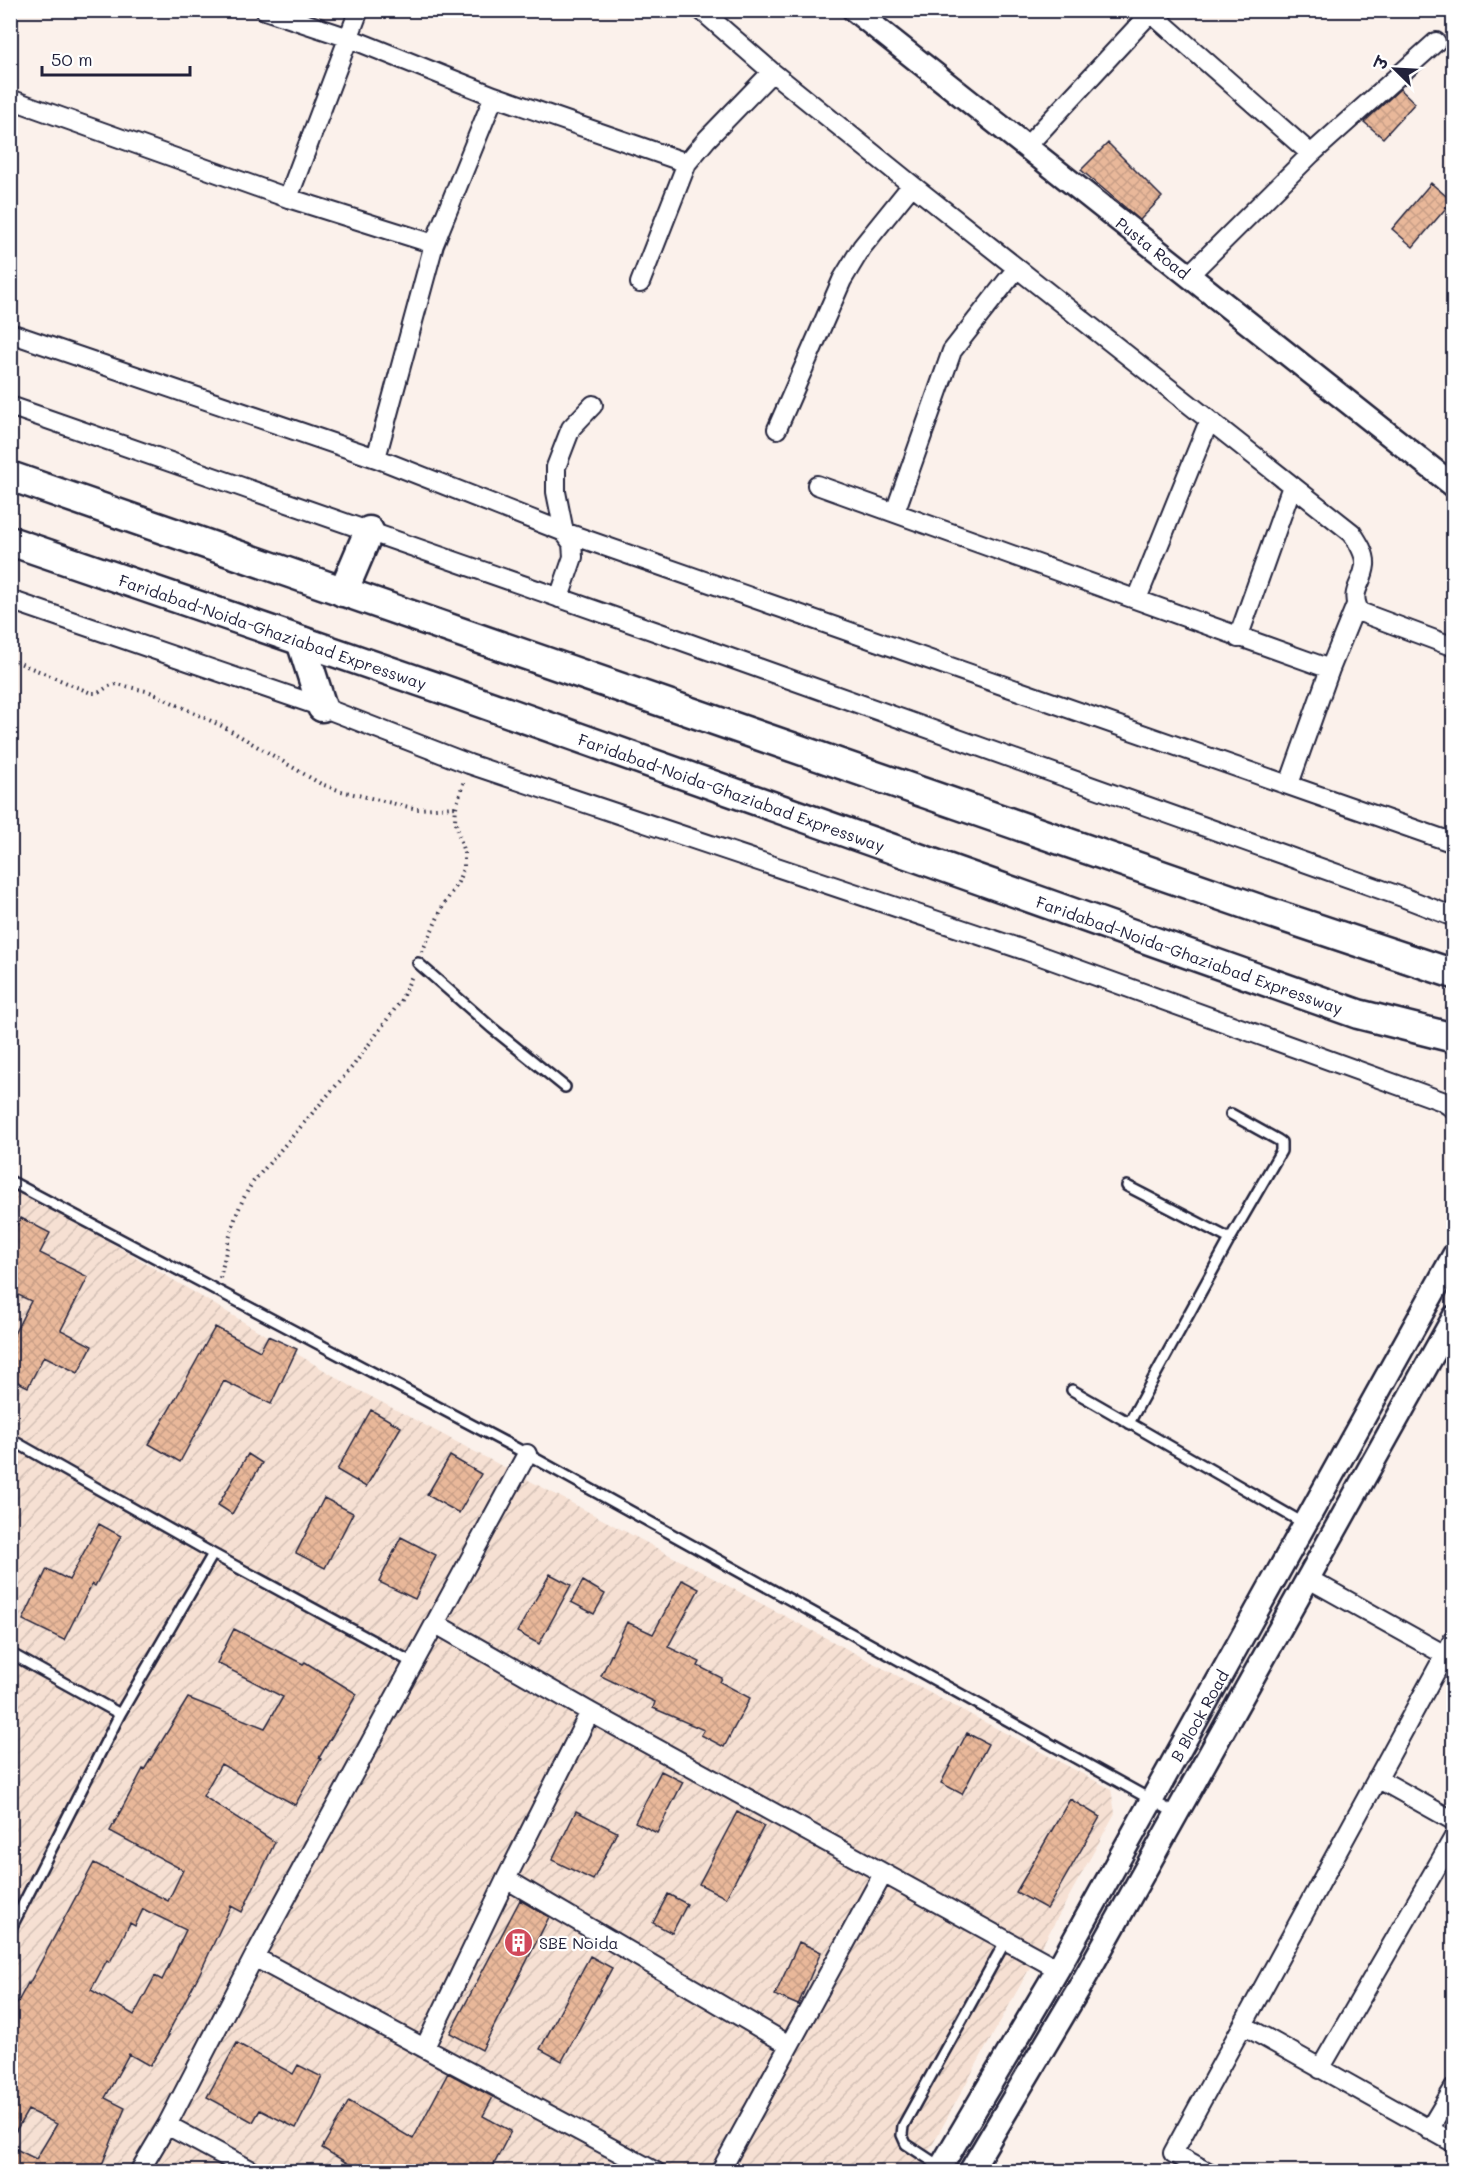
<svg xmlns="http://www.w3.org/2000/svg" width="1464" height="2182" viewBox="0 0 1464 2182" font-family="Mali,'Playpen Sans Deva',sans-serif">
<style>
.industrial{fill:url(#industrial-furrows)}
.building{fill:url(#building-cross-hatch);stroke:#22223b;stroke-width:1.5;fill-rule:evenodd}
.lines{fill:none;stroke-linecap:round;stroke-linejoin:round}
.service-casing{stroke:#22223b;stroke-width:14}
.minor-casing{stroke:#22223b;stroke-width:22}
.tertiary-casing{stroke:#22223b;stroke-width:27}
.primary-casing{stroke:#22223b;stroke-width:33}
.path{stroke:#22223b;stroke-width:4;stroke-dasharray:1.5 4.5;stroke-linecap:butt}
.service{stroke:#fff;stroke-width:9}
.minor{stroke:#fff;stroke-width:18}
.tertiary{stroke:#fff;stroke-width:22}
.primary{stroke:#fff;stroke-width:28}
.labels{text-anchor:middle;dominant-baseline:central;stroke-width:4.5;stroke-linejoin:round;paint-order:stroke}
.street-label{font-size:16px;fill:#22223b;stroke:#fff}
.poi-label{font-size:16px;fill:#22223b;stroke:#fff;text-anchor:start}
</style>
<defs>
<pattern id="industrial-furrows" width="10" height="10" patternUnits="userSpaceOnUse" patternTransform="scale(1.5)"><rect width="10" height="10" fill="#f6e0d3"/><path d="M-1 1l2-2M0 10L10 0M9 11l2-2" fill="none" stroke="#d3c0b6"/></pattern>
<pattern id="building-cross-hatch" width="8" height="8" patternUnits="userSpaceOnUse" patternTransform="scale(1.5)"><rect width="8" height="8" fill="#e9b89a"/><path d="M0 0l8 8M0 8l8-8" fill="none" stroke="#c89e86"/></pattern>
</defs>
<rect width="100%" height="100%" fill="#fbf1eb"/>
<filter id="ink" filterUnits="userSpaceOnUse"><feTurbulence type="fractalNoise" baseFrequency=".0167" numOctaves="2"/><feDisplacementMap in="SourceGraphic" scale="12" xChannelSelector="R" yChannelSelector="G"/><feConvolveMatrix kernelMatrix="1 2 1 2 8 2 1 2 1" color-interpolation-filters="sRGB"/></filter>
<g filter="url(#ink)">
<path class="industrial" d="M11,1183L349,1385L1111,1789L1115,1813L918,2171L11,2172Z"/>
<path class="building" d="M1400,89L1415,103L1383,138L1364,122Z
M1108,143L1162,197L1140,220L1081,170Z
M1431,183L1452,201L1413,247L1392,229Z
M21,1218L50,1233L40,1253L88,1277L61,1330L92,1346L78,1373L44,1356L28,1387L10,1378V1342L31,1301L10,1291V1237Z
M215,1327L260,1351L268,1336L297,1349L271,1404L224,1381L180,1462L149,1444L176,1398Z
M371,1410L401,1427L366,1487L337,1470Z
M248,1454L262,1463L232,1514L218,1505Z
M450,1456L481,1474L459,1513L427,1495Z
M324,1498L353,1513L325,1568L296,1553Z
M99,1524L121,1536L95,1586L92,1584L64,1640L23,1620L47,1569L69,1580Z
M401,1537L436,1555L415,1599L379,1582Z
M550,1574L571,1585L539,1644L517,1632Z
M682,1580L699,1589L668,1647L700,1662L698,1666L722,1678L720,1682L750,1698L724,1747L701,1735L704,1730L653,1708L655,1702L601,1676L627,1622L653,1634Z
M583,1581L605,1594L594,1614L571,1602Z
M234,1629L303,1664L305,1662L357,1694L319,1758L321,1759L295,1805L221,1764L203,1796L275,1842L242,1912L231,1906L200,1973L167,2035H169L150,2066L129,2054L105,2098L125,2108L99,2172H10V2146L36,2159L57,2124L28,2110L10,2141V2011H13L28,1983L29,1984L94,1863L168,1901L183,1870L110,1831L143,1769L144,1770L188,1698L265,1728L283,1697L217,1663ZM143,1909L186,1930L162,1980L155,1976L134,2015L91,1990L107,1960L110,1962L130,1923L135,1926Z
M967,1733L988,1744L962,1794L941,1783Z
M661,1771L683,1782L657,1833L635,1822Z
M1070,1799L1100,1817L1047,1909L1016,1892Z
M576,1811L617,1832L593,1880L552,1860Z
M737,1812L764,1826L726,1898L699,1884Z
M668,1894L687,1904L672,1933L653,1923Z
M520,1900L549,1917L482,2050L450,2033Z
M799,1942L821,1952L798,2005L775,1995Z
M590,1956L612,1968L562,2061L540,2049Z
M237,2043L293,2074L298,2065L322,2077L296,2128L260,2110L253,2122L207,2097Z
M448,2073L493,2097L483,2116L511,2131L490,2172H362L322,2148L349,2101L413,2139Z"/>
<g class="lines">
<defs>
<path id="service" d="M418,963L492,1028L565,1087
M10,1181L527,1454L1175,1813
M1127,1186L1230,1239
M1072,1390L1305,1524
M1129,1423L1230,1239L1281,1151V1142L1278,1140L1231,1114
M10,1439L213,1554L415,1664
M10,1653L120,1714
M10,1930L120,1714L213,1554
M941,2167L906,2144L902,2135L903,2126L1006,1940"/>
<path id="minor" d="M265,10L349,38L494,96L687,163
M701,10L772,72L912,185L1352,533C1358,542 1366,554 1365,565C1363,585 1348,591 1360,612L1454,647
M1151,13L1311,154
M10,99L288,198L434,244
M1026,147L1153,10
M288,198L359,10
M1188,276L1311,154L1436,42
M640,283L687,163L707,139L772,72
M10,333L376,458L564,532L1454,843
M10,406L660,633L1405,898L1454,917
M777,429L842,280L862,247L912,185
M376,458L434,244L494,96
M817,485L1330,669
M895,512L952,351L1017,268
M559,598L573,557L572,543L564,532L556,492V467L571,428L593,405
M1137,599L1209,421
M10,600L322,707L469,764L1027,951L1442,1101L1454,1109
M1238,638L1292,486
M1289,784L1330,669L1356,605
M1307,1578L1454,1660
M436,1624L590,1712L1058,1969
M1377,1778L1454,1821
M506,1879L789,2045
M254,1957L656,2172
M1243,2025L1454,2143
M425,2047L506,1879L590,1712
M1320,2069L1454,1837
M167,2125L254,2172
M1429,2130L1454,2088
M139,2172L167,2125L254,1957L527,1454
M720,2172L883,1874
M1208,2172L1173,2153L1454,1638"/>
<g id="tertiary">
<path id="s1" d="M854,10L1454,486"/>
<path id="s2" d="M938,2172L1058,1969L1454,1255"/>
<path d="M970,2172L1082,1983L1454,1317"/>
</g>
<g id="primary">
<path d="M10,476L1265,911L1454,974"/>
<path id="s3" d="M10,541L442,689L1358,1014L1454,1038"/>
<path d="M343,592L369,531"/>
<path d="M301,641L322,707"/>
</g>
</defs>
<use href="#service" class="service-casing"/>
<use href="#minor" class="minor-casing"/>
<use href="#tertiary" class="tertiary-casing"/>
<use href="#primary" class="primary-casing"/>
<path class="path" d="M10,659L91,693H98L109,686L117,684L150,692L226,728L321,784L341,791L417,809L456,807
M422,952L443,906L458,882L464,866V853L455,820L456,807L464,780
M220,1278C228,1244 233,1212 253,1182L353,1066L400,1002L412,976"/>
<use href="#service" class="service"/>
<use href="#minor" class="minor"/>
<use href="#tertiary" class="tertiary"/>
<use href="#primary" class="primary"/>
</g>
</g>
<defs>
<symbol id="building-disc" viewBox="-11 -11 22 22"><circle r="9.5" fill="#d1495b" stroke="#fff"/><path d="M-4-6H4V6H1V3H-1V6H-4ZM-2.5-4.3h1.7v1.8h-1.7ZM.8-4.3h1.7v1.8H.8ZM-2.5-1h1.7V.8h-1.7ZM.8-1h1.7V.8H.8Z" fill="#fff"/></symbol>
</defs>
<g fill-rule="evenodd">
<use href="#building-disc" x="502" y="1926" width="33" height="33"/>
</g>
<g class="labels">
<g class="street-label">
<text stroke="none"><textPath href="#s1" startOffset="382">Pusta Road</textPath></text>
<text stroke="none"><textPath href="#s3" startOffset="278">Faridabad-Noida-Ghaziabad Expressway</textPath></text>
<text stroke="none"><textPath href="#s3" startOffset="764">Faridabad-Noida-Ghaziabad Expressway</textPath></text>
<text stroke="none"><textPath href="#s3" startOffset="1250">Faridabad-Noida-Ghaziabad Expressway</textPath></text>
<text stroke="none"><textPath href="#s2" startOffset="526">B Block Road</textPath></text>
</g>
<g class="poi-label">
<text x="539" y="1942">SBE Noida</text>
</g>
</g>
<rect width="1464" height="2182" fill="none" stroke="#fff" stroke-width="36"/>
<rect x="18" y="18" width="1428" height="2146" fill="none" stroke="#22223b" stroke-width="2" filter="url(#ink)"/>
<g transform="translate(1395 69) rotate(294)" stroke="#ffffff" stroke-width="4.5" paint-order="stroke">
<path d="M0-4.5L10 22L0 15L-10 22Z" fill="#22223b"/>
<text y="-9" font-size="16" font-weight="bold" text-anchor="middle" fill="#22223b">उ</text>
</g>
<path d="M42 66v9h148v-9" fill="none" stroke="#22223b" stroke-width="3"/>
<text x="51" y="66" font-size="18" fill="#22223b" stroke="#ffffff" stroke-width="4.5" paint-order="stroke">50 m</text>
</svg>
